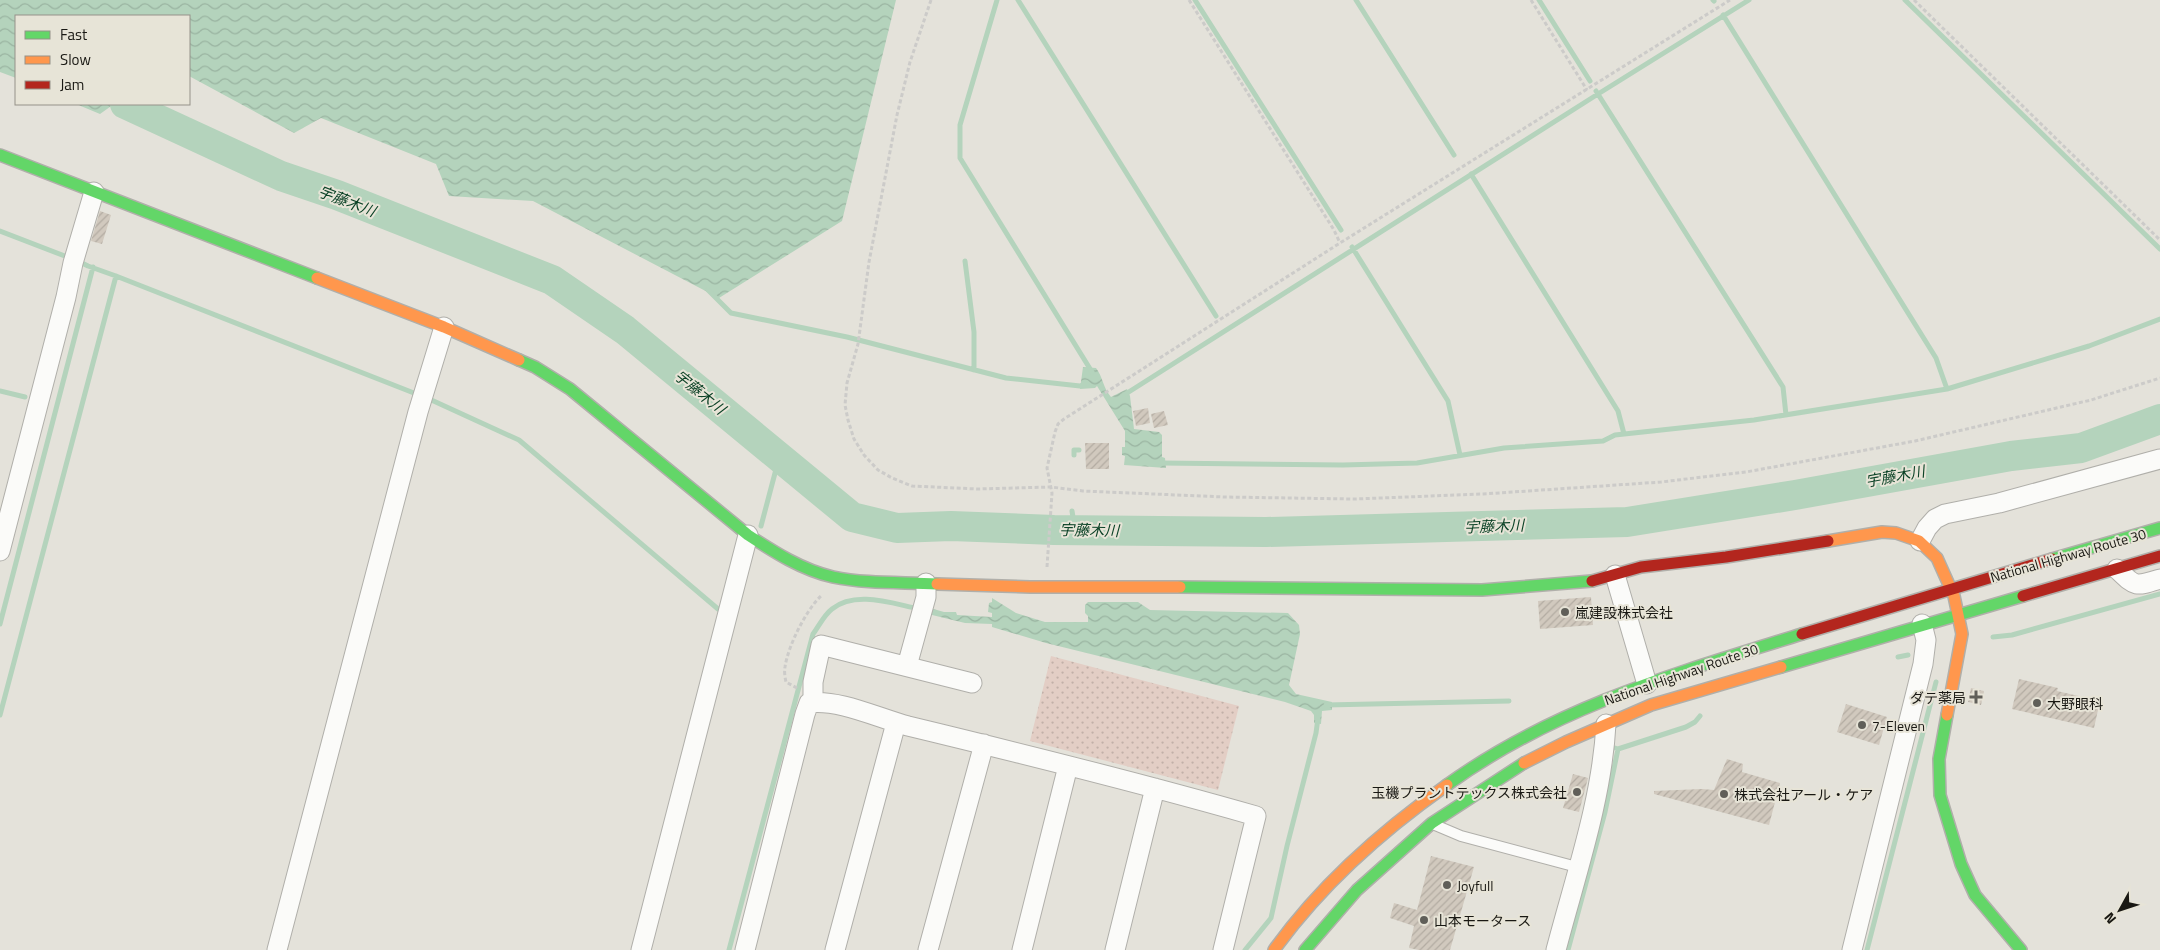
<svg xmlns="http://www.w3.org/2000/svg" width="2160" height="950" viewBox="0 0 2160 950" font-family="'Titillium Web','Noto Sans JP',sans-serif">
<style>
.grass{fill:url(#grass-dots)}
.water{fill:url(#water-waves)}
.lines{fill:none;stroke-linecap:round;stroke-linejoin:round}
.stream{stroke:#b4d3bc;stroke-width:5}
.river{stroke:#b4d3bc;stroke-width:30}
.building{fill:url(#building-hatch)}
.lane-casing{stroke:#b0afaa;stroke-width:12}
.street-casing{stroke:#b0afaa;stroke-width:21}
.fast-casing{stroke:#b0afaa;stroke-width:14}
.slow-casing{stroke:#b0afaa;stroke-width:14}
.jam-casing{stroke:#b0afaa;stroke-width:14}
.path{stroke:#cccbc9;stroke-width:3;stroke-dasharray:4 2.5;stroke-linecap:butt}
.lane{stroke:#fbfbf9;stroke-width:10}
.street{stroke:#fbfbf9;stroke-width:19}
.fast{stroke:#63d668;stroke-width:11}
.slow{stroke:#ff974d;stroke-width:11}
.jam{stroke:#b3261e;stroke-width:11}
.poi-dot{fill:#605f59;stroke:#e7e4d7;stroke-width:2}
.labels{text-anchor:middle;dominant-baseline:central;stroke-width:4;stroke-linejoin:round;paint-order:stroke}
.street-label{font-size:14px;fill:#191813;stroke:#e7e4d7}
.poi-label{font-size:14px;fill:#191813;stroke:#e7e4d7;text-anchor:start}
.water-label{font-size:15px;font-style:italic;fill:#0c4327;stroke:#e7e4d7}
</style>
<defs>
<pattern id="grass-dots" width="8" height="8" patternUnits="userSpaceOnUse" patternTransform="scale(1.25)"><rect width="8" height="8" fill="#e3cec5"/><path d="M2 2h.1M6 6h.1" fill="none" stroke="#c2b0a8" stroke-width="1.8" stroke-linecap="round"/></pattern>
<pattern id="water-waves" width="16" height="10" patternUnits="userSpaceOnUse" patternTransform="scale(1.25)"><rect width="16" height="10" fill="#b4d3bc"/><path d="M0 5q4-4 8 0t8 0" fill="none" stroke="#9ab4a1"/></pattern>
<pattern id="building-hatch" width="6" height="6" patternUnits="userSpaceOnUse" patternTransform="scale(1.25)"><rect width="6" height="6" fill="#d1c9be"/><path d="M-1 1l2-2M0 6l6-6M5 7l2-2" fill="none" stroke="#b3aca2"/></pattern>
</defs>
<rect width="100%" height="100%" fill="#e4e2da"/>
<path class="grass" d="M1051,656L1239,706L1218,790L1030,741Z"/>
<path class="water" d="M0,0H896L842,221L719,298L533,201L449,196L436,164L321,118L294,133L189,76V16H16V78L0,72Z
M76,104H114L100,114Z
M1083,367L1096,368C1103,377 1103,388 1111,397L1127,389L1130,396L1134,429L1159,432L1162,435V457L1165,458L1166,468L1124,465L1125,456L1122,455V447H1125V431L1097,386L1095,388L1080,389Z
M992,598L1016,613L1045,622H1088V616L1085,613V605L1088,602H1138L1150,610L1288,613L1299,625L1300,634L1289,685L1296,694L1332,702V710L1322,711L1321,724L1314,723V715L1311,711L1285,702L1046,643L992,627V624L965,623L928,614L930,608L944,612H956L957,615L992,617V613L988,612L989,603L992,602Z"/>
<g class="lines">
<path class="stream" d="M997,0L960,125V158L1092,372
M1018,0L1216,316
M1195,0L1341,230
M1356,0L1454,155
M1539,0L1590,81
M1713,0L1714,1
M1905,0L2160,249
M1723,15L1936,358L1947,389
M1596,91L1783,387L1786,415
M1471,174L1618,411L1624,434
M0,231L70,258
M1352,247L1448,401L1460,455
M78,261L88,266L116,276L419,395
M965,261L974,332V370
M708,290L731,313L847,337L1006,378L1080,386L1087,383
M0,391L25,397
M1124,395L1598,94L1749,0
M427,398L519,440L718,609
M1074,455V450H1079
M1161,463L1343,465L1417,463L1504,448L1603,441L1615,435L1754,420L1947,389L2089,346L2160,319
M1072,511L1075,530
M761,526L779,458
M0,624L93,267
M1993,637L2012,635L2160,594
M1898,657L1908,655
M1326,705L1509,701
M0,715L116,276
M1615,748L1618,749L1686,727L1695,722L1700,716
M729,950L813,634C819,626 824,615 832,609C856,590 893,604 920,609
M1245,950L1271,918L1287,846L1316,733L1318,718
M1568,950L1605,812L1618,749
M1867,950L1936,682"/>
<path class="river" d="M125,104L281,176L337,195L552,280L625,330L852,517L897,528L951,526L1054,530L1266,532L1627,522L1795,495L2011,456L2081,448L2160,419"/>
</g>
<path class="building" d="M100,211L111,215L102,244L91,241Z
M1148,408L1150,423L1136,426L1133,411Z
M1164,411L1168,425L1154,428L1151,414Z
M1085,443H1109V469H1086Z
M1591,597L1593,625L1540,629L1538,601Z
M2019,679L2058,688L2057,691L2100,701L2094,728L2012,709Z
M1971,688L1984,691L1981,705L1968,702Z
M1846,704L1887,717L1879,745L1837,732Z
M1727,759L1743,764L1742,772L1780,783L1769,825L1654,794V791L1702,789L1714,790Z
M1573,774L1588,778L1579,812L1563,808Z
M1431,856L1474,867L1450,950H1419L1409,948L1414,926L1390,918L1394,903L1417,910Z"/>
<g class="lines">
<defs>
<path id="lane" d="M1435,825L1461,836L1577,867"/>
<path id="street" d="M1920,541L1927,528L1935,519L1945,514L1999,503L2160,459
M0,551L66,297L73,263L94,192
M2117,569C2136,587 2134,587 2160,579
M1615,575L1647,684
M907,666L926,597V583
M813,702V682L821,645L972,683
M277,950L418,412L444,327
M641,950L748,535
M745,950L805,714L809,703C839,699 878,718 908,726C1024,754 1141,783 1256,816L1223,950
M835,950L896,723
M928,950L984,744
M1022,950L1068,766
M1115,950L1155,788
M1556,950C1575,877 1602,800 1606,724
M1852,950L1923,664L1926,640L1922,624"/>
<path id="fast" d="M0,155L317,278
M519,360L535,367L570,389L748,535C774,552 802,570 833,577C867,584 903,582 937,584
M2052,559L2160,528
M1180,587L1482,590L1592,581
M1781,667L2023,596
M1947,715L1939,759L1940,795L1961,864L1975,895L2021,950
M1447,785C1555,707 1677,673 1802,634
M1305,950L1357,890L1432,823L1524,763"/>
<path id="slow" d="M317,278L444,327L519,360
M1828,541L1882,532L1896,533L1919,541L1937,558L1954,596L1962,634L1947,715
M937,584L1030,587H1180
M1524,763L1566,742L1651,705L1781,667
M1274,950C1320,886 1383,830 1447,785"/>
<path id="jam" d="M1592,581L1641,567L1726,557L1828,541
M2023,596L2160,556
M1802,634L2052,559"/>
</defs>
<use href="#lane" class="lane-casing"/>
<use href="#street" class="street-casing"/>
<use href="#fast" class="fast-casing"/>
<use href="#slow" class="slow-casing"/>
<use href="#jam" class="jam-casing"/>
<path class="path" d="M931,0L910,62L897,115L869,262L858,344L847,383L845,405L848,420L854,439L864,455L878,470L892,478L912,486L977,489L1051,487L1083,491L1225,497L1354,499L1483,494L1661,482L1746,472L1915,441L2091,400L2160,378
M1189,0L1334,230L1340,243
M1531,0L1587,90
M1914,0L2160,240
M1047,567L1052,493L1047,468L1055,432L1058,424L1064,419L1340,243L1730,0
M797,688L786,682C785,678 784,671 785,667C788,646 806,610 821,596"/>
<use href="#lane" class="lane"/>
<use href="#street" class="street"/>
<use href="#fast" class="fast"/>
<use href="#slow" class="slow"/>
<use href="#jam" class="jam"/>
</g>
<g class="poi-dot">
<circle cx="1565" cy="612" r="5"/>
<path d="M1973.5 689.5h5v5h5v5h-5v5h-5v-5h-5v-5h5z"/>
<circle cx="2037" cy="703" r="5"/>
<circle cx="1862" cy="725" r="5"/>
<circle cx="1577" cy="792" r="5"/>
<circle cx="1724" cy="794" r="5"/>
<circle cx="1447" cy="885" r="5"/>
<circle cx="1424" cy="920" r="5"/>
</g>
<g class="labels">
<g class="street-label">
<text transform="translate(2068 555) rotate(-16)">National Highway Route 30</text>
<text transform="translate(1681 674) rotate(-19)">National Highway Route 30</text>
</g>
<g class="poi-label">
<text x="1575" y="612">嵐建設株式会社</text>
<text x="1966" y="697" text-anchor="end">ダテ薬局</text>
<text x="2047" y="703">大野眼科</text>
<text x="1872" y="725">7-Eleven</text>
<text x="1567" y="792" text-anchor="end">玉機プラントテックス株式会社</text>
<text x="1734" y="794">株式会社アール・ケア</text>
<text x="1457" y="885">Joyfull</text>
<text x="1434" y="920">山本モータース</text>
</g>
<g class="water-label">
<text transform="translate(347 201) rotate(21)">宇藤木川</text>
<text transform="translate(700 392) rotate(39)">宇藤木川</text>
<text transform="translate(1895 476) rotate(-10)">宇藤木川</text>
<text transform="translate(1494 526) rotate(-2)">宇藤木川</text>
<text transform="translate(1089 530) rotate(1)">宇藤木川</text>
</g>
</g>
<rect x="15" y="15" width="175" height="90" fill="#e7e4d7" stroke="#959289"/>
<rect x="25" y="31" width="25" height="8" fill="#63d668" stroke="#959289"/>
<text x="60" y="40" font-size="15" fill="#191813">Fast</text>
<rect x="25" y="56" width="25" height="8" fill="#ff974d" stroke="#959289"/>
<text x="60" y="65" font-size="15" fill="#191813">Slow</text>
<rect x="25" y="81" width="25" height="8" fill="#b3261e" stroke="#959289"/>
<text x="60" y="90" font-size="15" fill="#191813">Jam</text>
<g transform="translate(2120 910) rotate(230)" stroke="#e7e4d7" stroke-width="4" paint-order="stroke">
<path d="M0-4L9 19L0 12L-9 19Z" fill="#191813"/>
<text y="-8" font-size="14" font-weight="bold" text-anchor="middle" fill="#191813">N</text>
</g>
</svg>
